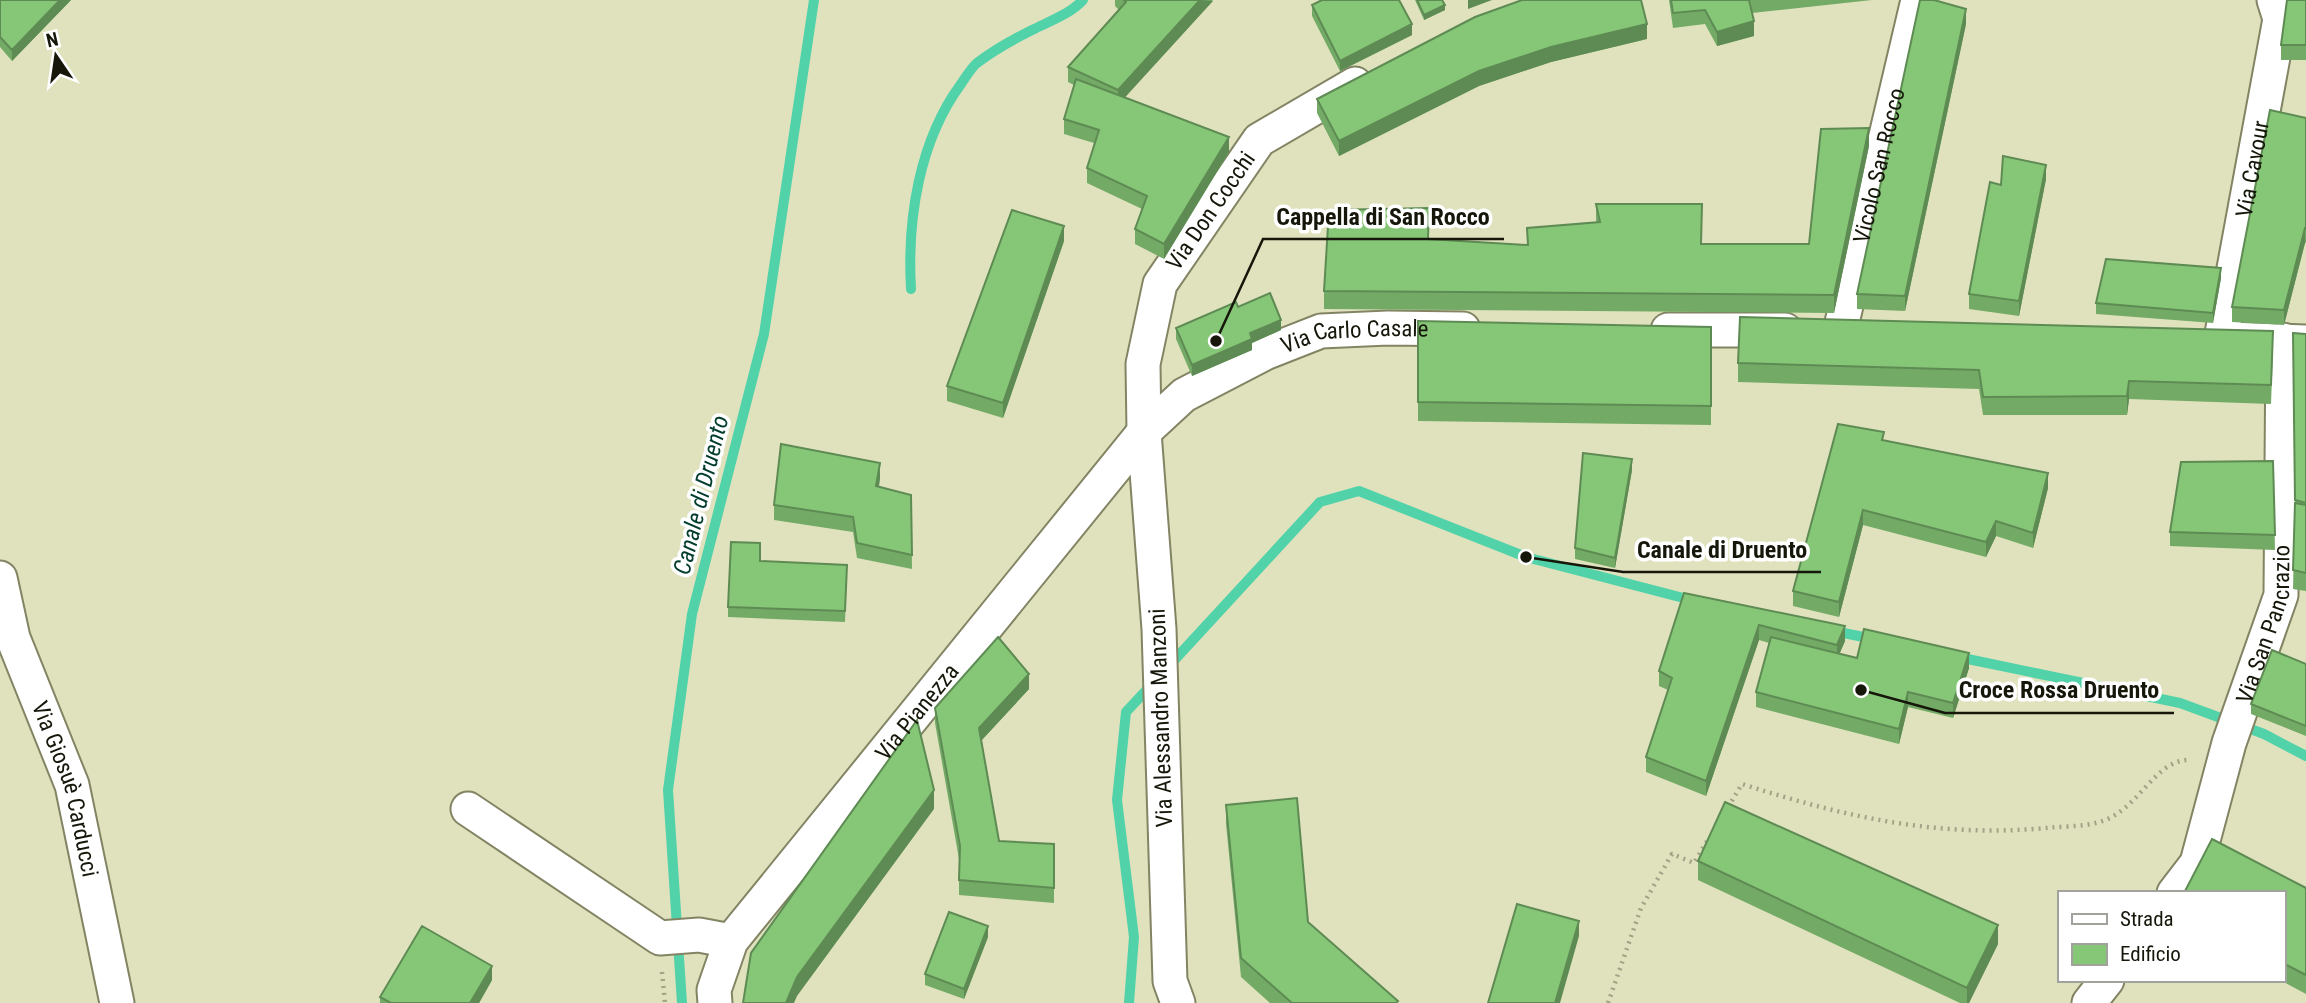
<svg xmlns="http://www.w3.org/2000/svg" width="2306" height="1003" viewBox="0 0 2306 1003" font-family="'Roboto Condensed',sans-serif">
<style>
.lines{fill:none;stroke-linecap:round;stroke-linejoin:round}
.stream{stroke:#52d2a9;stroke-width:10}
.minor-casing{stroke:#828463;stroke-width:37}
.path{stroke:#a1a386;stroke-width:4.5;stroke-dasharray:2 5;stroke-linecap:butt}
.minor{stroke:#fff;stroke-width:33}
.wall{fill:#73ab66}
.shaded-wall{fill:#5e8b53}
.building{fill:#86c777;stroke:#5e8b53;stroke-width:2}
.labels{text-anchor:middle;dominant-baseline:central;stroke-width:7;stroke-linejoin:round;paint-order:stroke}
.street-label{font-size:23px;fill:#16170a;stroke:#fff}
.water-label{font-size:24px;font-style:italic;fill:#013c2c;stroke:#fff}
.leader{fill:none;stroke:#16170a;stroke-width:2.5}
.callout-dot{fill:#16170a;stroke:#fff;stroke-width:2.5}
.callout-label{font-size:24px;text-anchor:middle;font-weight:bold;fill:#16170a;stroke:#fff;stroke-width:7;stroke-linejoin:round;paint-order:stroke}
</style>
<rect width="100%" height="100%" fill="#e0e2be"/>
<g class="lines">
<path class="stream" d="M911,289C907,219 919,141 961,84C966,77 971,68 977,63C994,50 1014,39 1032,30C1050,21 1070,14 1083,0
M1834,631L1873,639
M1958,657L2180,703L2264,734L2306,756
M1167,668L1320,502L1359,491L1526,557L1695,601
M682,1003L668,790L692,614L764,334L814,0
M1129,1003L1134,937L1117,800L1126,712L1154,682"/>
<defs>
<g id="minor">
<path d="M1668,330H1785"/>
<path id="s1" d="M1840,331L1918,0"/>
<path id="s2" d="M2221,339L2280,19L2274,0"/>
<path d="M2228,339L2306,342"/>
<path id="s3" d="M0,578L13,638L72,785L117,1003"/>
<path d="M468,809L660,938L699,935L731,941"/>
<path id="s4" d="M2174,893L2197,863L2229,743L2281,595L2283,340"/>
<path id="s5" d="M715,1003L714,990L731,941L1144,432L1184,395L1265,353L1321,331L1388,328L1463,329"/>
<path id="s6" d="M1178,1003L1170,981L1159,629L1144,432L1143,364L1160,284L1259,140L1355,84"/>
<path d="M2089,1003L2107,980"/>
</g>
</defs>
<use href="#minor" class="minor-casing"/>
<path class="path" d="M1728,807L1742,784C1845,817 1937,838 2046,828C2063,826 2083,827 2099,822C2138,812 2153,761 2188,760
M662,972L665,1003
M1608,1003L1641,908L1672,854L1694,863L1709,838"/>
<use href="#minor" class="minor"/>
</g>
<path class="wall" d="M0,0H71L12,61L0,47Z
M1115,0H1213L1125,97L1229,152L1164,259L1135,244V229L1142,209L1087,183V168L1094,143L1064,134V119L1074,85L1068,82V67L1119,10L1115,6Z
M1415,0H1442L1445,10L1424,20Z
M1669,0H1872L1752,13L1754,36L1717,46L1705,24L1673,28Z
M2306,0V60H2281V45Z
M1312,5L1412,35L1340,71L1312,16Z
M1966,24L1905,311L1857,309V294Z
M1647,39L1551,62L1479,86L1339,156L1317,113V99Z
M2306,118V243H2305L2284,325L2232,322V307Z
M1869,146L1834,313L1324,309V291L1429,227L1428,239L1527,245V228L1596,222V204L1701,244H1809Z
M2046,179L2019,316L1969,309V294L2001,185Z
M1064,241L1003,418L947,401V386Z
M2221,278L2213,323L2096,314V303Z
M1238,307L1281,330L1252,343V350L1192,376L1176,339V328Z
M1418,321L1711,327V425L1418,421Z
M2293,333L2306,334V591L2293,589L2295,503Z
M2273,350L2271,404L2129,399L2127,415H1983L1979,389L1738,382V363Z
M1884,440L2048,488L2033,548L1996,536L1986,557L1863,525L1839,617L1793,606V591Z
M2273,461L2275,550L2170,546V532Z
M1632,470L1615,568L1575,559V548Z
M880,478L879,487L911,495L912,569L857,558L853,532L774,520V505Z
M760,561L847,565L845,622L728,617V607Z
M1684,593L1845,641L1839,654L1857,658L1969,668L1953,718L1908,707L1899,744L1756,707V692L1769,643L1759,640L1706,796L1646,772V757L1668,690L1659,686V671Z
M2306,664V736L2251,714V704Z
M1029,689L981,741L999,841L1054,844V903L959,895V859L935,723V708Z
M1226,805L1308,922L1398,1003H1270L1241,977L1226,824Z
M1698,861L1998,944L1969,1003H1960L1698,880Z
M2306,888V994L2280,980H2283V893Z
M988,937L964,999L925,985V974Z
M492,980L479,1003H380V997Z"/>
<path class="shaded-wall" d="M60,0H71L12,61V50Z
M1200,0L1213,1L1118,105V90Z
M1468,0H1492L1468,9Z
M1445,5V10L1424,20V15Z
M1966,9V24L1905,311V296Z
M1754,21V36L1717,46V32Z
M1412,24V35L1340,71V61Z
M1647,24V39L1551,62L1479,86L1339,156V141L1479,71L1551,47Z
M1869,128V146L1834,313V295Z
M1229,137V152L1164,259V244Z
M2046,165V179L2019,316V301Z
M1064,226V241L1003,418V403Z
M2305,228V243L2284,325V310Z
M2221,268V278L2213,323V313Z
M1281,320V330L1252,343V350L1192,376V365L1250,333Z
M2129,381V399L2127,415V396Z
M1632,459V470L1615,568V558Z
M880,463V478L876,501V486Z
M2048,473V488L2033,548V533Z
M1863,510V525L1839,617V602Z
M1996,521V536L1986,557V542Z
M1759,625V640L1706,796V781Z
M1845,626V641L1837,660V645Z
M1969,653V668L1953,718V703Z
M1029,674V689L979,743V728Z
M1908,692V707L1899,744V729Z
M934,790V809L797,996L794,1003H786L797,977Z
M1579,921V936L1560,1003H1555Z
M1998,925V944L1969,1003H1967V988Z
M988,926V937L964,999V989Z
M492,966V980L479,1003H470Z"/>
<path class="building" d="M0,0H60L12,50L0,37Z
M1124,0H1200L1118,90L1068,67L1126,2Z
M1322,0H1399L1412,24L1340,61L1312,5Z
M1417,0H1442L1445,5L1424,15Z
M1522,0H1641L1647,24L1551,47L1479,71L1339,141L1317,99L1475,17Z
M1671,0H1749L1754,21L1717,32L1705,10L1673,13Z
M1920,0H1934L1966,9L1905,296L1857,294Z
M2287,0H2306V45H2281Z
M1076,79L1229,137L1164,244L1135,229L1147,196L1087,168L1099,130L1064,119Z
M2270,110L2306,118V228H2305L2284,310L2232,307Z
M1869,128L1834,295L1324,291L1329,210L1429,208L1428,239L1528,245L1527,228L1600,222L1596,204H1702L1701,244H1809L1821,129Z
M2003,156L2046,165L2019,301L1969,294L1990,182L2001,185Z
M1012,210L1064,226L1003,403L947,386Z
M2106,259L2221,268L2213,313L2096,303Z
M1270,293L1281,320L1250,333L1252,339L1192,365L1176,328L1236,302L1238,307Z
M1740,317L2273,331L2271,385L2129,381L2127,396L1983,397L1979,370L1738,363Z
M1418,321L1711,327V406L1418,402Z
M2293,333L2306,334V503L2295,500Z
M1838,424L1884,432L1882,440L2048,473L2033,533L1996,521L1986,542L1863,510L1839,602L1793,591Z
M781,444L880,463L876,486L911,495L912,555L857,543L853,517L774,505Z
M1583,453L1632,459L1615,558L1575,548Z
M2273,461L2275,535L2170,532L2181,462Z
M2295,503L2306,505V573L2293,570Z
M731,542L760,543V561L847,565L845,611L728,607Z
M1684,593L1845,626L1837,645L1759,625L1706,781L1646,757L1672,678L1659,671Z
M1864,629L1969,653L1953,703L1908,692L1899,729L1756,692L1771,637L1857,658Z
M998,637L1029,674L979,728L999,841L1054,844V888L959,880L960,846L935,708Z
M2272,650L2306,664V726L2251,704Z
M917,720L934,790L797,977L786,1003H743L751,953Z
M1297,798L1308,922L1398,1001L1396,1003H1292L1241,958L1226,805Z
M1725,802L1998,925L1967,988L1698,861Z
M2212,839L2306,888V975L2283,963V893H2184Z
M1517,904L1579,921L1555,1003H1488Z
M949,912L988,926L964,989L925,974Z
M422,926L492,966L470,1003H391L380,997Z"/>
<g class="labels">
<g class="street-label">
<text stroke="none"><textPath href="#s1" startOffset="170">Vicolo San Rocco</textPath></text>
<text stroke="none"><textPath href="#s2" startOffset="173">Via Cavour</textPath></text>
<text stroke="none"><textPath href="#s6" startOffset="812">Via Don Cocchi</textPath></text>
<text stroke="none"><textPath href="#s5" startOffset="959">Via Carlo Casale</textPath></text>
<text stroke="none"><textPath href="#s4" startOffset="287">Via San Pancrazio</textPath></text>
<text stroke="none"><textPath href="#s5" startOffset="360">Via Pianezza</textPath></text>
<text transform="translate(1161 718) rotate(-92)">Via Alessandro Manzoni</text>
<text stroke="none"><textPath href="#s3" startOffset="222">Via Giosuè Carducci</textPath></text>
</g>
<g class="water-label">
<text transform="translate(701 495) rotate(-76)">Canale di Druento</text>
</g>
</g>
<path class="leader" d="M1216 341L1263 239H1504M1526 557L1623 572H1821M1861 690L1945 713H2174"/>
<g class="callout-dot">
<circle cx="1216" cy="341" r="7"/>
<circle cx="1526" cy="557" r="7"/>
<circle cx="1861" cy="690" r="7"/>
</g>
<g class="callout-label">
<text x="1383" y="225">Cappella di San Rocco</text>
<text x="1722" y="558">Canale di Druento</text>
<text x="2059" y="698">Croce Rossa Druento</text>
</g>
<rect x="2058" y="891" width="228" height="91" fill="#ffffff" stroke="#a2a29d" stroke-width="2"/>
<rect x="2072" y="914" width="35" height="10" fill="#ffffff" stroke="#a2a29d" stroke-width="2"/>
<text x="2120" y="926" font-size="21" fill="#16170a">Strada</text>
<rect x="2072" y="944" width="35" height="21" fill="#86c777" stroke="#a2a29d" stroke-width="2"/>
<text x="2120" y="961" font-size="21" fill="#16170a">Edificio</text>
<g transform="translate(56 56) rotate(347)" stroke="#ffffff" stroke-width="5" paint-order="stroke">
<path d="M0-5L12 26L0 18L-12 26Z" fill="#16170a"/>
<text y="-10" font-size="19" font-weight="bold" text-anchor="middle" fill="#16170a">N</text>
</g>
</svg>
